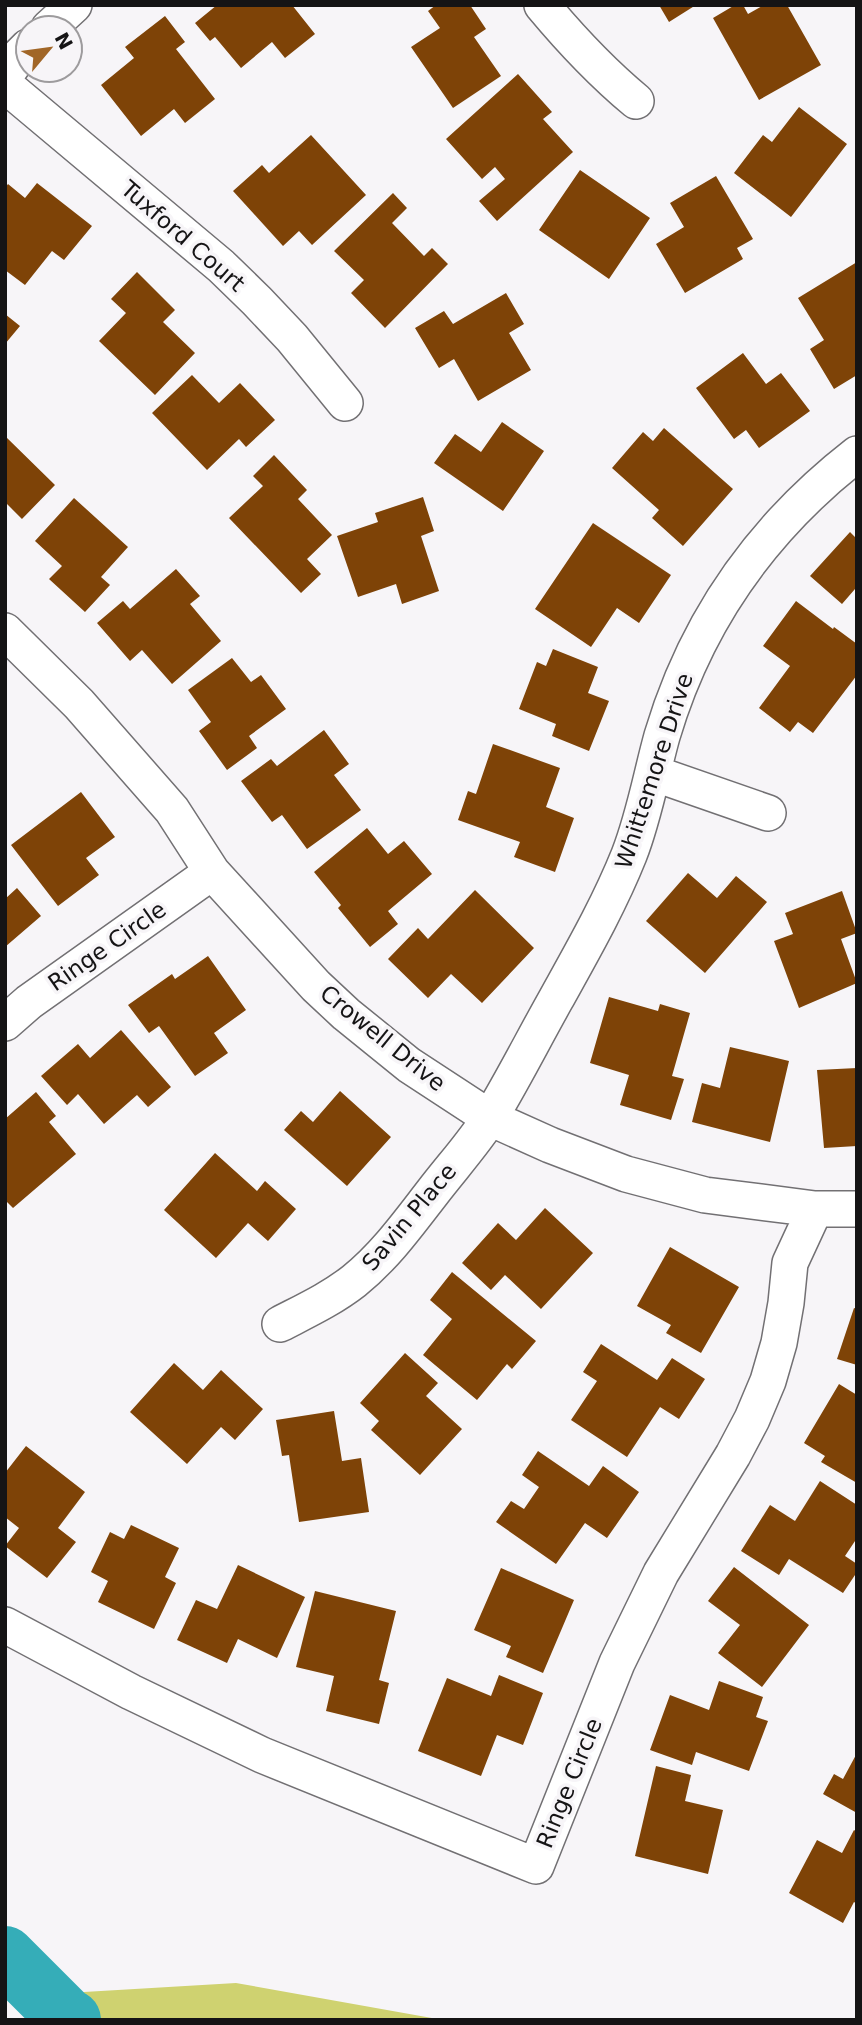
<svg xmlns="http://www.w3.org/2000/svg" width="862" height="2025" viewBox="0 0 862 2025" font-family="'DejaVu Sans',sans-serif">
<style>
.grass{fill:#cfd270}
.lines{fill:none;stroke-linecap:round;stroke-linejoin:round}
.river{stroke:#35adb8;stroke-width:60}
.building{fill:#7e4307}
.minor-casing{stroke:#727073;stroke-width:38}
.minor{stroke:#fff;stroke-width:35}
.labels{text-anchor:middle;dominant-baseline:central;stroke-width:7;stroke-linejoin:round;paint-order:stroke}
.street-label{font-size:23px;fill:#151415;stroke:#f7f5f8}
</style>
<rect width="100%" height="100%" fill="#f7f5f8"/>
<path class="grass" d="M236,1983L443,2020H39L84,1992Z"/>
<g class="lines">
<path class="river" d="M5,1956L68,2019L71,2020"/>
</g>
<path class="building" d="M217,5H292L315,34L285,58L272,42L241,68L215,37L210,41L195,23Z
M436,5H470L486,29L474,37L501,76L453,108L411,47L440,28L428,11Z
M659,5H696L669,22Z
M735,5H743L748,14L764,5H787L821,65L759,100L713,18Z
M165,16L185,42L176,49L215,99L185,123L174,109L141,136L101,85L134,58L125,47Z
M518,74L552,112L543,119L573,152L497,221L479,201L505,179L495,167L482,179L446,139Z
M799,107L847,144L791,217L734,173L763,135L772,142Z
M311,135L366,195L312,245L299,231L283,246L233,191L262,165L269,173Z
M580,170L650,218L609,279L539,230Z
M716,176L753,239L737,248L743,259L685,293L656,244L684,227L670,203Z
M37,183L92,226L64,260L52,251L25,285L5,270V188L8,184L25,198Z
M393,193L407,208L392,223L424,256L432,248L448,264L385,328L351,293L364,280L334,251Z
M857,262V375L834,389L810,349L824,340L798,298Z
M137,272L175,310L163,322L195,353L155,395L99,341L126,313L111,299Z
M506,293L524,324L509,333L531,370L478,401L454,359L439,368L415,328L444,311L453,324Z
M5,314L20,326L5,344Z
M743,353L766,384L781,373L810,411L759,448L746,430L734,439L696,388Z
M192,375L219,403L240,383L275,420L246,447L239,439L207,470L152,413Z
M502,422L544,451L503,511L434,463L455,434L481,452Z
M664,428L733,489L683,546L652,518L659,510L612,468L643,432L653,441Z
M5,436L55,485L22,519L5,502Z
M274,455L307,490L298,499L332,535L307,559L321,574L301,593L229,518L263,486L253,476Z
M423,497L434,531L421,536L439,591L402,604L396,584L358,597L337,536L378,522L375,513Z
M74,498L128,547L101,577L110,585L85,612L49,579L62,566L35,541Z
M593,523L671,575L639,623L617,608L591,647L535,609Z
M850,532L857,539V591L855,589L842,604L810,576Z
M176,569L200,596L190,604L221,641L172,684L142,650L130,661L97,623L123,601L130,609Z
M796,601L833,629L834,627L857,644V675L813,733L798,722L790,732L759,708L790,666L763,646Z
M553,649L598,667L588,693L609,701L589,751L552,736L556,724L519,709L537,662L546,666Z
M232,658L251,682L261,675L286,709L249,736L257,748L227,770L199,731L211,722L188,690Z
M324,730L349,764L334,775L361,810L307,849L282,815L272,822L241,781L271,759L277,766Z
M493,744L560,768L546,807L574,818L555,872L514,857L520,842L458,820L468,791L476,794Z
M81,792L115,837L86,858L99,875L58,906L11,845Z
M367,828L388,854L404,841L432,874L388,911L398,924L370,947L338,908L341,905L314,872Z
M688,873L717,898L736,876L767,902L705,973L646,921Z
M17,888L41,916L5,947V899Z
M475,890L534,948L482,1003L451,974L428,998L388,959L418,928L428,939Z
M842,891L857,933L841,939L857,983L799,1008L774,941L793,934L785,913Z
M208,956L246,1010L214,1033L228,1053L195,1076L159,1026L149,1033L128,1005L172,974L175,979Z
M609,997L658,1011L660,1004L690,1013L672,1076L684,1079L671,1120L620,1105L629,1075L590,1063Z
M121,1030L171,1087L148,1107L137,1095L104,1124L78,1094L67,1105L41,1076L78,1044L90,1058Z
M730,1047L789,1061L770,1142L692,1122L702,1083L720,1088Z
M857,1068V1146L824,1148L817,1070Z
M340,1091L391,1137L347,1186L284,1130L301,1111L313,1122Z
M36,1092L56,1116L49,1122L76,1154L13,1208L5,1200V1119Z
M215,1153L257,1191L265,1181L296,1209L268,1241L248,1223L216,1258L164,1210Z
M545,1208L593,1253L541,1309L505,1275L491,1290L462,1263L498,1223L516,1240Z
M670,1247L739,1287L701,1353L666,1333L671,1325L637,1306Z
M452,1272L536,1341L512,1369L507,1364L477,1400L423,1355L452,1319L430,1300Z
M854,1308L857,1309V1365L837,1359Z
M601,1344L657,1380L672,1358L705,1379L679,1419L660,1407L627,1457L571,1420L597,1381L583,1372Z
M405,1353L438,1383L426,1396L462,1429L420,1475L371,1430L379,1421L360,1403Z
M174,1363L203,1390L221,1370L263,1409L235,1440L221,1427L187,1464L130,1412Z
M839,1384L857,1395V1483L821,1462L825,1456L804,1443Z
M334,1411L342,1461L361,1458L369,1512L299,1522L289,1455L282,1456L276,1420Z
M26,1446L85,1492L58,1528L76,1542L47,1578L5,1546L19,1528L5,1517V1473Z
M538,1451L589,1486L603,1466L639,1492L607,1538L585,1523L556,1564L496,1522L511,1501L524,1509L539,1487L522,1475Z
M820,1481L857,1505V1538L845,1556L857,1564V1572L843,1593L789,1559L779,1575L741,1551L770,1505L795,1521Z
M131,1525L179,1548L165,1577L176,1583L154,1629L98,1602L108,1581L91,1572L110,1532L124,1539Z
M238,1565L305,1597L277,1658L238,1639L227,1663L177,1640L196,1600L217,1609Z
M734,1567L809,1625L762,1687L718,1653L740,1625L708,1601Z
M501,1568L574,1600L543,1673L506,1657L511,1646L474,1630Z
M315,1591L396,1611L379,1680L389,1683L379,1724L326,1711L334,1676L296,1667Z
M499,1675L543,1693L523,1745L497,1735L481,1776L418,1751L447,1678L491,1696Z
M719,1681L763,1697L756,1717L768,1721L749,1771L696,1752L692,1765L650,1750L670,1695L709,1710Z
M857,1753V1813L823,1794L834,1774L843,1779Z
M656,1766L691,1775L685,1801L723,1810L708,1874L635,1856Z
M854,1830L857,1832V1904L854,1902L843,1923L789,1893L817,1840L842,1853Z"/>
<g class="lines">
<defs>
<path id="minor" d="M542,5C572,41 600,71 636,101
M49,28L74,5
M5,76L19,56L28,47
M5,85L221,266L257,301L292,338L345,403
M5,631L79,704L172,810L212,872L316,986L346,1014L409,1065L490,1118L550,1145L626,1174L705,1195L815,1209H857
M653,773L768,813
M5,1023L29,1002L212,872
M280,1324C305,1311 331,1299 354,1281C385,1256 408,1224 432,1193C451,1168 474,1143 491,1116C514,1078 534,1038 556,999C582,952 609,905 629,855C644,817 651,776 662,736C696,621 763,527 857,454
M5,1625L131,1692L262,1755L536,1866L617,1663L661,1573L733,1455L752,1419L768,1381L779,1343L786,1303L790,1263L815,1209"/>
</defs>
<use href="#minor" class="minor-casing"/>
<use href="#minor" class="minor"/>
</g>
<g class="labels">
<g class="street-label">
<text transform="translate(183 236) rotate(41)">Tuxford Court</text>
<text transform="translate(654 771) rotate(-72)">Whittemore Drive</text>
<text transform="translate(107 946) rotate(-35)">Ringe Circle</text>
<text transform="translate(383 1038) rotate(39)">Crowell Drive</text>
<text transform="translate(409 1217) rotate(-50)">Savin Place</text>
<text transform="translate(569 1783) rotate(-68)">Ringe Circle</text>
</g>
</g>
<rect width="862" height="2025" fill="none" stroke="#151415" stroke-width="14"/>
<g transform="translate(49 49) rotate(61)"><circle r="33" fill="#f7f5f8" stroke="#9d9b9d" stroke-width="2"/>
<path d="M0-5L12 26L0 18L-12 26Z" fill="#a16627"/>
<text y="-10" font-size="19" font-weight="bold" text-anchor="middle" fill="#151415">N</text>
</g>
</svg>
